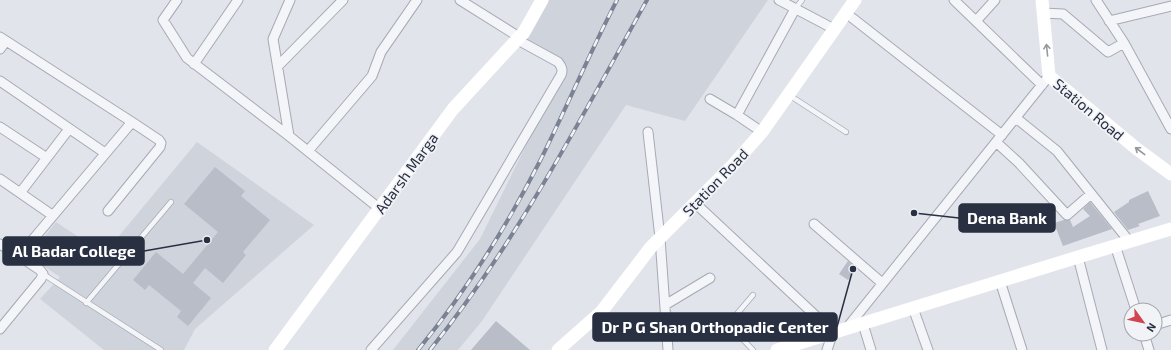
<svg xmlns="http://www.w3.org/2000/svg" width="1171" height="350" viewBox="0 0 1171 350" font-family="'Exo 2',sans-serif">
<style>
.built{fill:#cfd3dc}
.building{fill:#b8bdc7}
.lines{fill:none;stroke-linecap:round;stroke-linejoin:round}
.lane-casing{stroke:#a6aab4;stroke-width:6}
.street-casing{stroke:#a6aab4;stroke-width:11}
.lane{stroke:#f4f5f8;stroke-width:4.5}
.street{stroke:#f4f5f8;stroke-width:9}
.secondary{stroke:#fff;stroke-width:13}
.rail-casing{stroke:#7a8294;stroke-width:4}
.rail{stroke:#f1f3f7;stroke-width:2.5;stroke-dasharray:8;stroke-linecap:butt}
.oneway{stroke:#9498a0}
.labels{text-anchor:middle;dominant-baseline:central;stroke-width:3.5;stroke-linejoin:round;paint-order:stroke}
.street-label{font-size:15px;fill:#293042;stroke:#f1f3f7}
.leader{fill:none;stroke:#293042;stroke-width:1.5}
.callout-dot{fill:#293042;stroke:#f1f3f7;stroke-width:1.5}
.callout{fill:#293042;stroke:#293042;stroke-width:1.5}
.callout-label{font-size:16px;text-anchor:middle;font-weight:bold;fill:#fff}
</style>
<rect width="100%" height="100%" fill="#e1e4ea"/>
<path class="built" d="M549,0H768L685,121L626,105L482,321L458,350H393L480,239L562,72L526,42Z
M197,142L314,225L195,329L184,350H104L40,299L60,277L29,256L56,222L104,254Z"/>
<path class="building" d="M215,167L245,191L241,196L270,220L243,252L246,255L223,283L205,268L193,283L211,298L188,326L177,317L181,311L149,285L145,290L133,280L156,252L183,274L218,232L184,204Z
M1148,191L1160,216L1138,224L1140,226L1128,230L1114,212L1129,202V200Z
M1090,202L1112,229L1063,246L1054,223L1064,220H1070L1073,227L1090,216L1083,209Z
M848,261L857,269L848,280L839,274Z
M496,321L530,350H471Z"/>
<g class="lines">
<defs>
<path id="lane" d="M795,9L802,0
M789,95L846,132
M43,274L161,350
M86,303L171,202
M753,350L729,325L730,322L753,295"/>
<path id="street" d="M177,0L163,20L187,58L289,136
M290,0L273,39L289,136L380,209
M460,0L519,37
M779,0L834,29
M954,0L1042,85
M1096,0L1124,43L1171,129
M846,13L1002,135
M1043,13L1063,14L1108,52L1124,43
M976,21L995,0
M1109,21L1171,6
M0,37L132,122L19,256L40,270L43,274L41,279L0,329
M0,49L6,41
M194,64L238,0
M278,66L343,0
M0,81L105,153
M710,99L737,115
M1016,118L1057,151L1129,241
M0,127L47,158
M648,132L660,238L668,350
M762,132L737,115L795,9
M996,142L1019,163L1067,215L1091,194
M308,151L372,76L381,52L417,0
M0,179L52,215
M20,193L69,129
M695,203L833,332L827,350
M108,211L160,147L161,143L159,140L132,122
M814,224L882,283
M0,244L19,256
M1115,245L1136,310
M1078,257L1102,350
M1000,281L1022,350
M665,305L710,278
M913,308L928,350
M863,324L871,350
M1155,325L1171,320
M846,329L1049,76
M1144,334L1149,350
M371,350L457,252L561,75C563,70 562,67 558,62L516,39"/>
</defs>
<use href="#lane" class="lane-casing"/>
<use href="#street" class="street-casing"/>
<use href="#lane" class="lane"/>
<use href="#street" class="street"/>
<path class="secondary" d="M1042,0L1049,76L1137,149L1171,174
M275,350L453,109L524,32L542,0
M558,350L602,311L651,247L732,166L762,132L855,0
M777,350L1078,257L1171,229"/>
<defs>
<path id="rail" d="M418,350C467,290 506,228 541,159C567,107 590,52 617,0
M430,350C516,243 580,120 647,0"/>
</defs>
<use href="#rail" class="rail-casing"/>
<use href="#rail" class="rail"/>
</g>
<defs><path id="oneway-shaft" d="M-6 0H5M1.5-3L5.5 0L1.5 3" fill="none" stroke-width="1.6" stroke-linecap="round" stroke-linejoin="round"/></defs>
<g class="oneway">
<use href="#oneway-shaft" transform="translate(1047 50) rotate(-96)"/>
<use href="#oneway-shaft" transform="translate(1140 151) rotate(-143)"/>
</g>
<g class="labels">
<g class="street-label">
<text transform="translate(1089 109) rotate(40)">Station Road</text>
<text transform="translate(406 173) rotate(-54)">Adarsh Marga</text>
<text transform="translate(715 182) rotate(-46)">Station Road</text>
</g>
</g>
<path class="leader" d="M914 213L959 218M207 240L144 251M853 269L837 327"/>
<g class="callout-dot">
<circle cx="914" cy="213" r="4"/>
<circle cx="207" cy="240" r="4"/>
<circle cx="853" cy="269" r="4"/>
</g>
<g class="callout">
<rect x="959" y="204" width="96" height="28" rx="4"/>
<rect x="3" y="237" width="141" height="28" rx="4"/>
<rect x="593" y="313" width="244" height="28" rx="4"/>
</g>
<g class="callout-label">
<text x="1007" y="224">Dena Bank</text>
<text x="74" y="257">Al Badar College</text>
<text x="715" y="333">Dr P G Shan Orthopadic Center</text>
</g>
<g transform="translate(1143 322) rotate(123)"><circle r="19" fill="#f1f3f7" stroke="#a1a5af"/>
<path d="M0-3L7 15L0 10L-7 15Z" fill="#d0454f"/>
<text y="-6" font-size="11" font-weight="bold" text-anchor="middle" fill="#293042">N</text>
</g>
</svg>
